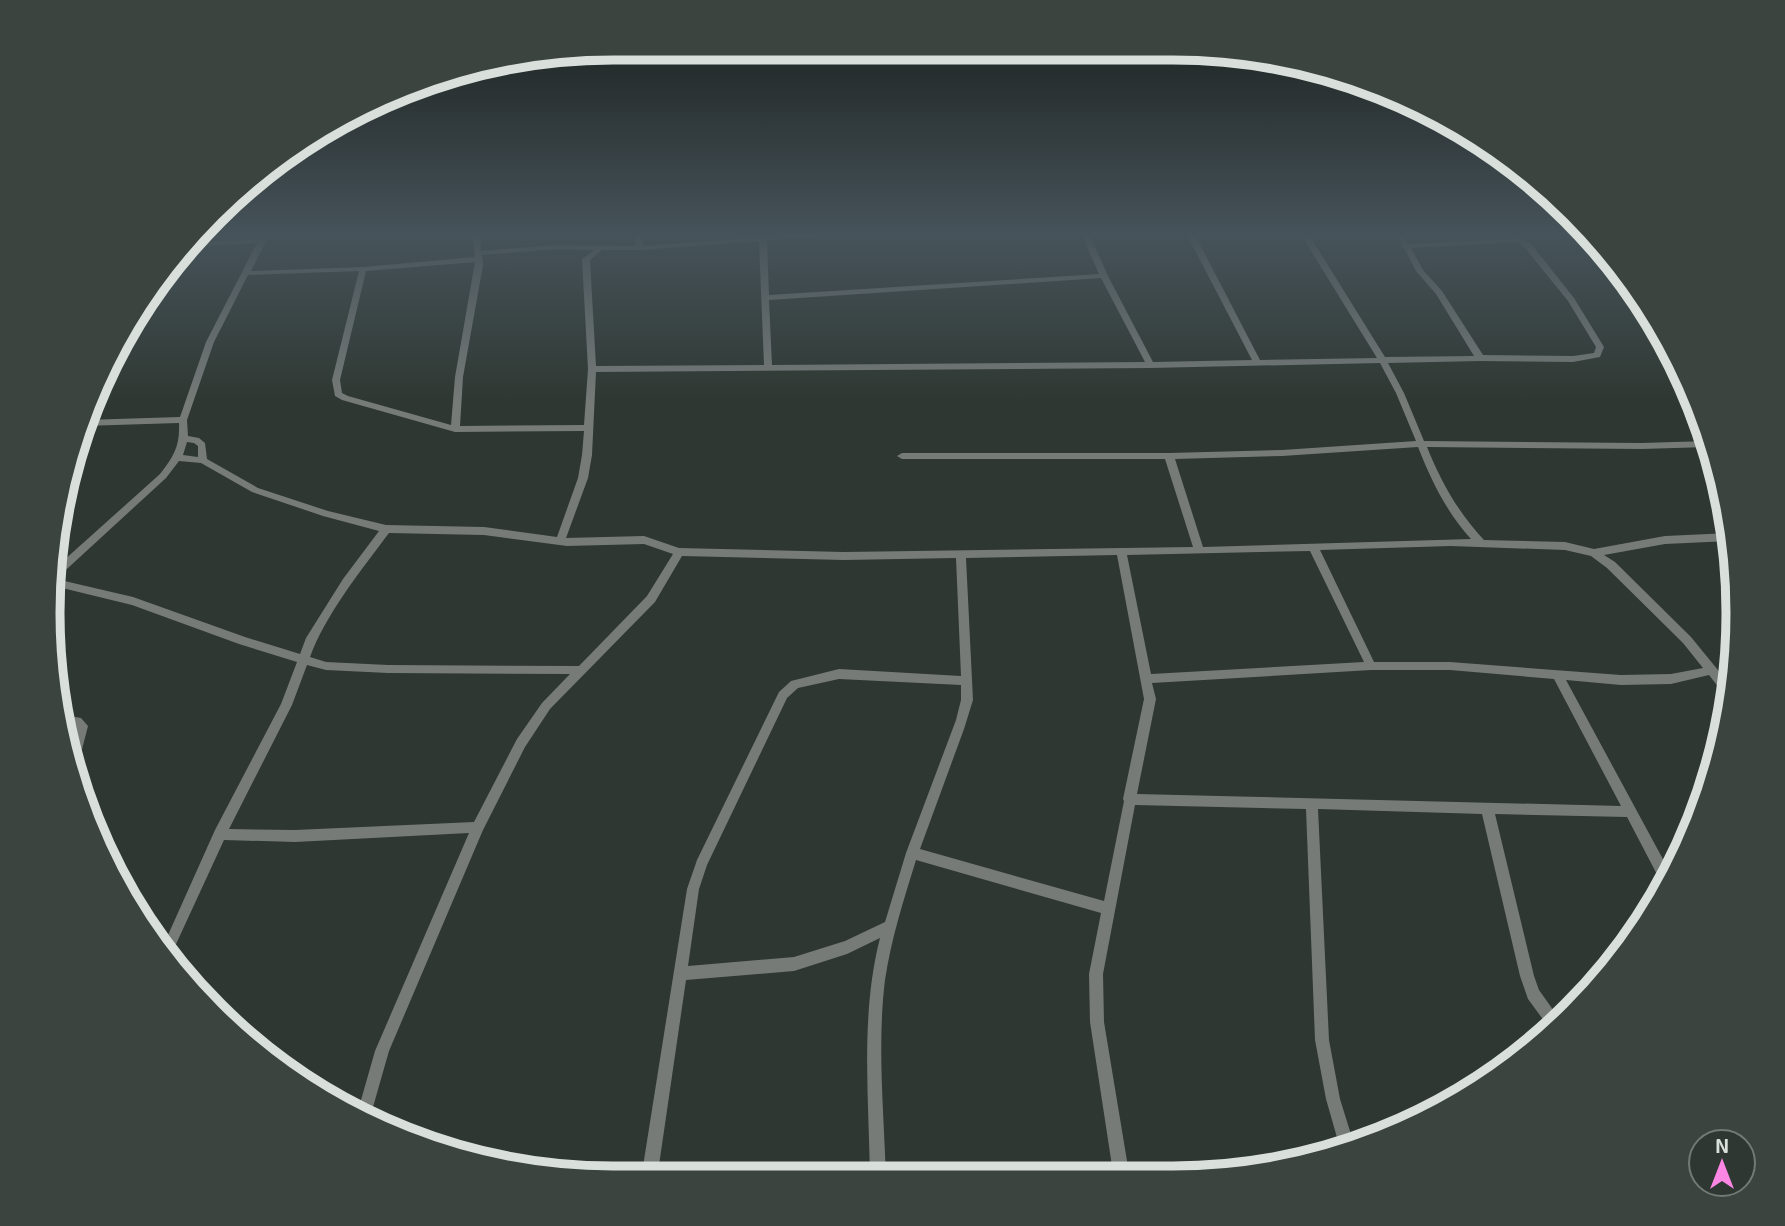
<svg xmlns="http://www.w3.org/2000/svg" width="1785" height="1226" viewBox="0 0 1785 1226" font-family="'Exo 2',sans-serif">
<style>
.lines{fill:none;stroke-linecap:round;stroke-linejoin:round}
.minor{fill:#767b78;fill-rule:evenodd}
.rim{fill:none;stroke:#d9dfda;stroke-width:9}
</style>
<rect width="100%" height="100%" fill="#2e3731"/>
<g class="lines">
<path class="minor" d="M472,233H480L481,251L556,245L636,246L634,233H642L643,246L809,233H840L836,235L767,240L769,295L1099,274L1081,233H1089L1108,276L1153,362L1252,360L1186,233H1194L1260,360L1377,358L1300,233H1308L1385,357L1474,356L1436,294L1416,271L1404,248L1400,246L1402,244L1395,233H1403L1408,244L1523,238L1532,245L1574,298L1604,347L1600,357L1573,362L1480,361L1388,363L1404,393L1424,441L1641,443L1708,441L1709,447L1641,449L1427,447C1441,482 1458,512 1484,540L1565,542L1594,549L1665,536L1730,533V541L1665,544L1604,555L1615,562L1691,637L1731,686L1729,698L1726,697L1709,675L1671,684L1621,685L1566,680L1671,874L1665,885L1662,884L1627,817L1495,814L1534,976L1539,990L1561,1021L1550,1029L1528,999L1520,976L1482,814L1318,809L1329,1040L1340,1099L1354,1144L1340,1148L1326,1099L1315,1040L1306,809L1135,805L1103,974L1104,1022L1130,1179H1114L1090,1022L1089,974L1101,913L916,860C904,899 891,939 885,980C877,1045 884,1113 886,1179H870C869,1099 860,1016 880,938L847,954L794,971L686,980L657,1179H641L687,889L697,860L779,692L791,681L839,669L961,676L956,558L844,560L682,556L655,602L550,709L525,747L483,830L389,1051L369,1121L357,1114L375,1051L469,833L295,842L224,840L171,955L164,944L215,830L281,704L297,662L239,644L132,605L54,586L53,570L160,474C174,456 180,446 179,423L83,426L84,420L180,417L206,342L257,243L183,247L186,243L265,239L266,241L251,271L363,267L475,257ZM759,241L764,365L596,366L590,260L602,250H640ZM1518,242L1526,249L1568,301L1596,347L1594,353L1573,356L1483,355L1442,291L1423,270L1411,248ZM556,249L594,250L582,259L588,369L584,425L460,426L463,377L483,265L482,255ZM475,262L455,377L451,425L348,396L342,393L340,380L366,271ZM359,271L332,380L335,396L342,400L455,432L584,431L582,455L578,478L557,537L484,527L386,525L328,511L258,488L207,459L205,443L199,438L188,436L187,420L214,342L248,275ZM1101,278L1145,362L772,365L769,300ZM1380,363L1396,393L1416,441L1282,450L1169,453H902L897,456L902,459H1165L1193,547L844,552L679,548L644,536L566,538L588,478L592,455L596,372L1150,368ZM187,442L194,443L198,446V457L183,455ZM1418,447C1431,480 1447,513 1471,539L1203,547L1175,459L1282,456ZM179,461L201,463L252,492L323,516L379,531L343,579L306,638L300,654L245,637L133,597L56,579L166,478ZM389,533L484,535L567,546L644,544L673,554L647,596L579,666L388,665L326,662L310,657C325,615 362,569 389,533ZM1451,546L1565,550L1591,556L1607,568L1683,643L1703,668L1671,674L1621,675L1450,662H1374L1320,550ZM1310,551L1364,662L1151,674L1127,555ZM1117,555L1144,699L1123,799L1124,801L1104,901L920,849L964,729L973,700L966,558ZM307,665L326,670L388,673L570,674L542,703L517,739L474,822L295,830L229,829L292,705ZM1371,670H1450L1554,679L1621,806L1137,794L1156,699L1152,683ZM839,679L961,685V700L956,720L906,853L885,922L845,941L794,957L688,966L699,889L707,865L787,698L798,688Z
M58,714L81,718L88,726L78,765L74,770L69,755L76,727L74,726L58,724Z"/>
</g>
<linearGradient id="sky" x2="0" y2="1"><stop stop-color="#191e1b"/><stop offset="0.58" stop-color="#46535a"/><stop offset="1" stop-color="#46535a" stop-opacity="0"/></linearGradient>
<rect width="1785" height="405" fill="url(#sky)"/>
<path d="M0 0H1785V1226H0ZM613 60H1173A553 553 0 0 1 1726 613V613A553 553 0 0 1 1173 1166H613A553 553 0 0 1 60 613V613A553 553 0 0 1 613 60Z" fill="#3c443f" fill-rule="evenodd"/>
<path class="rim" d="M613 60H1173A553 553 0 0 1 1726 613V613A553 553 0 0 1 1173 1166H613A553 553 0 0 1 60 613V613A553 553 0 0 1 613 60Z"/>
<g transform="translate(1722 1163)"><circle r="33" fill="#2e3731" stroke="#727a75" stroke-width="2"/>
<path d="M0-5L12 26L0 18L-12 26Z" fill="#fc86e4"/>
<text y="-10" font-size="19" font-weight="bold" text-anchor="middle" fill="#d9dfda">N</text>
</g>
</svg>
